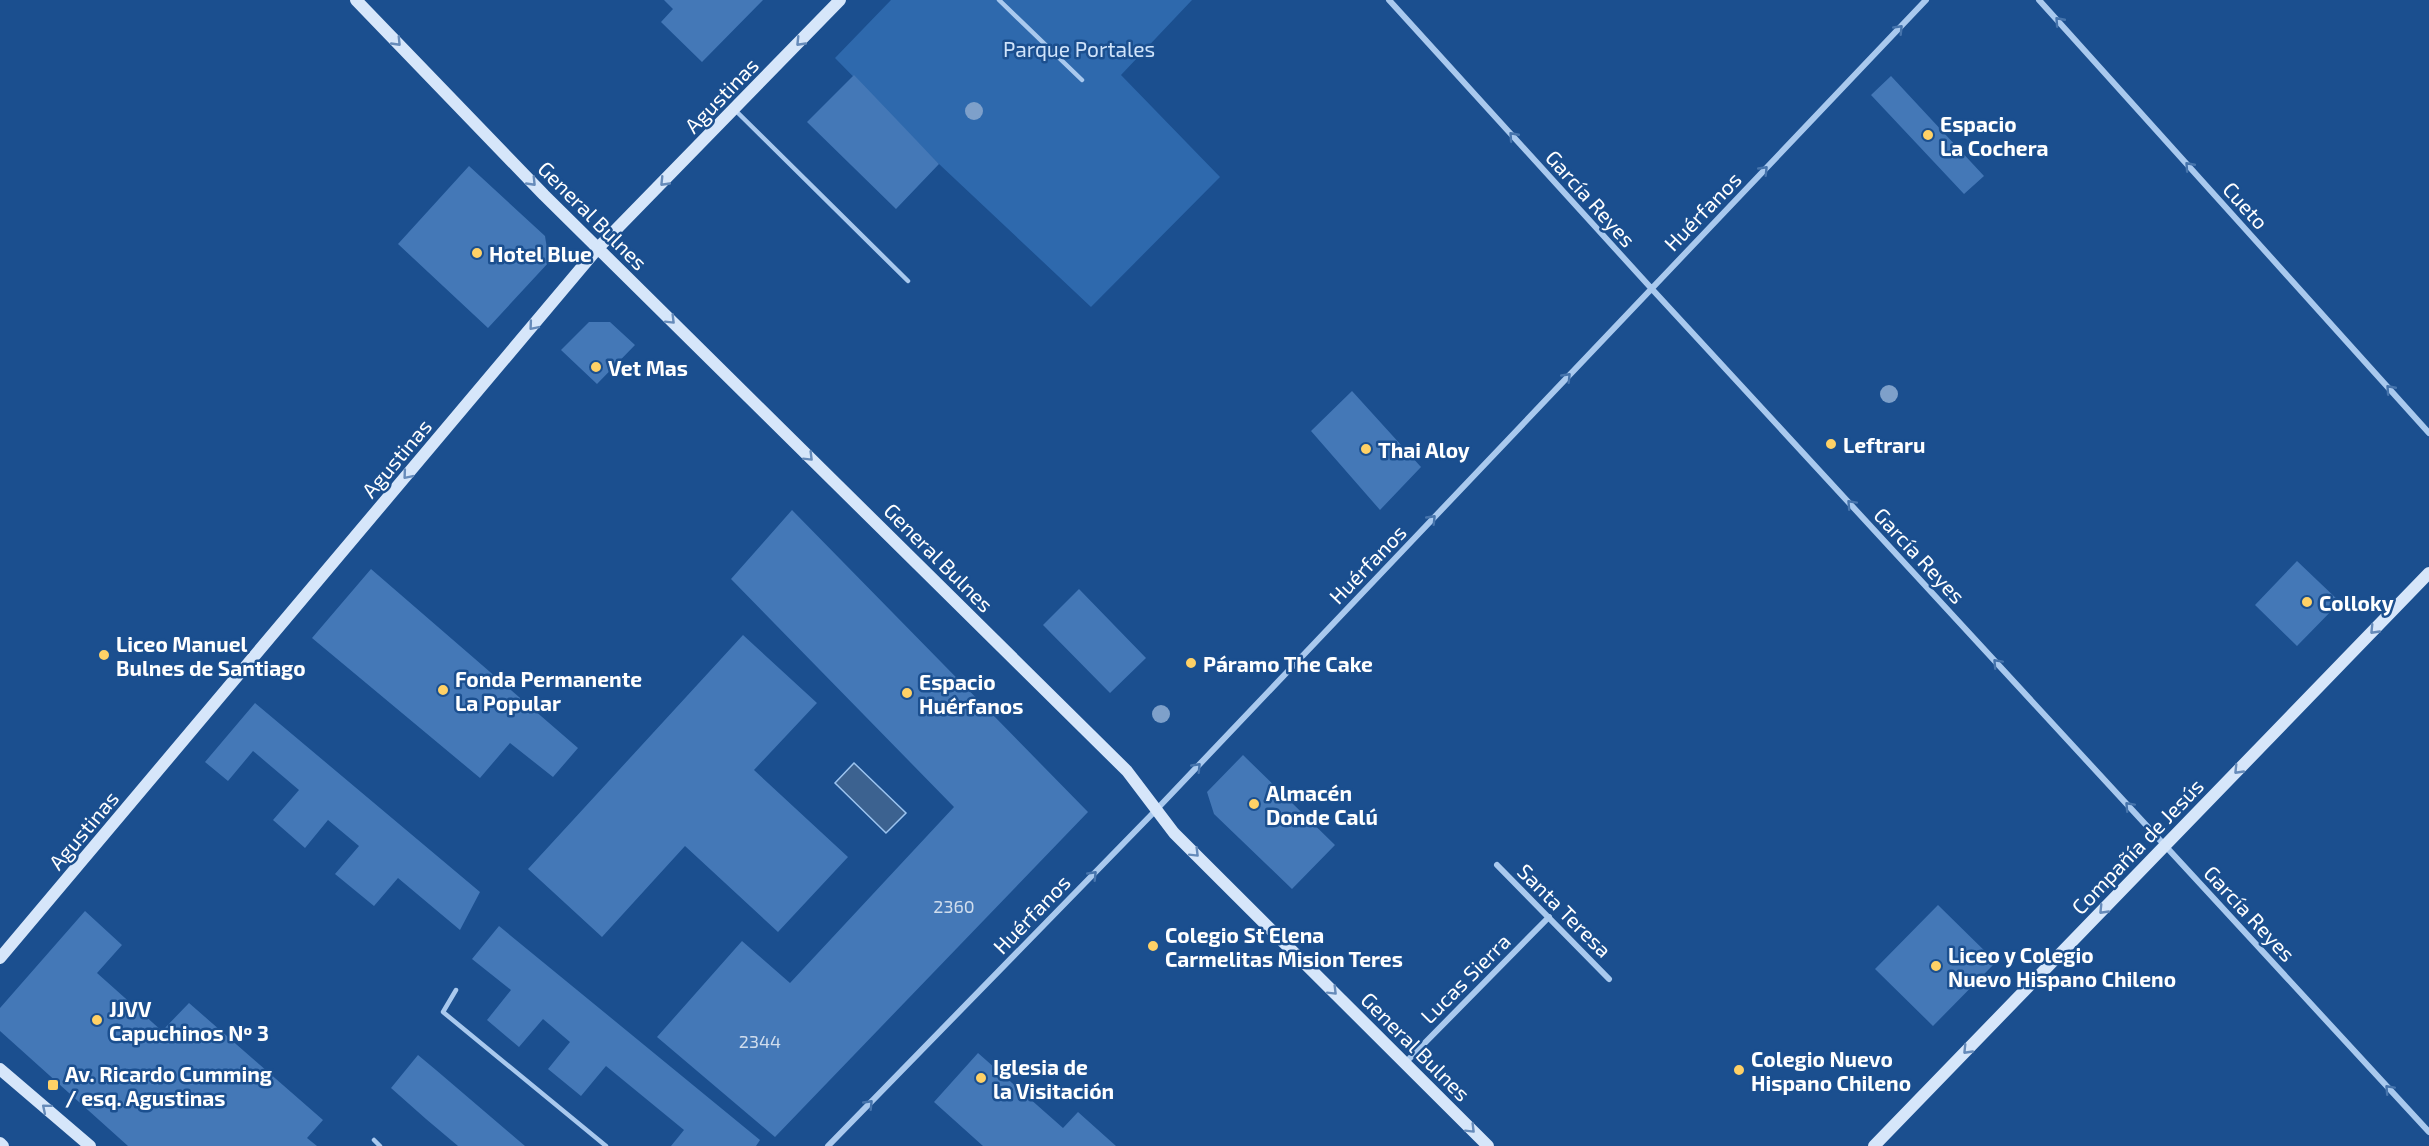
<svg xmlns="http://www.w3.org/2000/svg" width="2429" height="1146" viewBox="0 0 2429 1146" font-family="'Exo 2',sans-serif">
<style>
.green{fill:#2e69ad}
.water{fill:#3c6290;stroke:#9cc4f0;stroke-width:1.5}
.building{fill:#4478b7}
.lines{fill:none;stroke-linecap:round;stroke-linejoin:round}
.lane{stroke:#a9c9ee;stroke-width:4.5}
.street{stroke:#a9c9ee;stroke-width:6}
.secondary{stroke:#d6e6fa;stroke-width:12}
.tree{fill:#7ea0ca}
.oneway{stroke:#4674ac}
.oneway2{stroke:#668bba}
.poi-dot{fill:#ffd166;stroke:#1b4f8f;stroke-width:2}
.labels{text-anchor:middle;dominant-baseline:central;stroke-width:5;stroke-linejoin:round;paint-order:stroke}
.number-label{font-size:18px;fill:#d0dded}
.park-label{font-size:21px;fill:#cfe3fa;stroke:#1b4f8f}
.street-label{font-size:21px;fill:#fff;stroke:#1b4f8f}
.poi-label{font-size:21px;font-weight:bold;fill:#fff;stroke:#1b4f8f;text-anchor:start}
</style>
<rect width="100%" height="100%" fill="#1b4f8f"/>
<path class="green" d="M891,0H1192L1121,75L1220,177L1091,307L939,164L835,58Z"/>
<path class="water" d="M854,763L906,813L886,833L835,783Z"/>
<path class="building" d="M664,0H763L702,62L661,22L673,9Z
M854,75L939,164L896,209L807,122Z
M1891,76L1984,176L1964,194L1871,95Z
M469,166L545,236L549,262L488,328L398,244Z
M589,322H610L635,345L597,384L561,350Z
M1352,391L1421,467L1380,510L1311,431Z
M792,510L1088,812L775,1137L657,1037L742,941L790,983L954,807L731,579Z
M2297,561L2340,602L2297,646L2255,605Z
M371,569L578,748L553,777L510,743L480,778L312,638Z
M1079,589L1146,658L1110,693L1043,625Z
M743,635L817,703L754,770L848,857L778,932L685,846L602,937L528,869Z
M255,703L480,892L460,930L398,878L374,906L335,874L359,846L328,820L305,848L273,820L299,790L253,751L228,781L205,762Z
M1243,755L1335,845L1292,889L1214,814L1207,792Z
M1938,905L1996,962L1933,1026L1875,969Z
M85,911L122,945L97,973L162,1031L189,1003L323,1120L307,1138L317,1146H128L0,1031V1008Z
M499,926L760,1140L756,1146H671L684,1130L606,1066L581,1096L548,1069L570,1042L543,1019L519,1047L487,1020L511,990L472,959Z
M978,1053L1063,1128L1078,1112L1116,1146H983L934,1102Z
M418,1055L436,1070L525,1146H458L426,1119L391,1088Z"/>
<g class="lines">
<path class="lane" d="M999,0L1082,80
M735,110L908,281
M456,990L443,1012L606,1146
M374,1140L380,1146"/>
<path class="street" d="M1389,0L1651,288L2429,1132
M2039,0L2429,433
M1497,865L1609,979
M1405,1063L1549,917
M828,1146L1157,809L1926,0"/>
<path class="secondary" d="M356,0L544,195L1127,771L1174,833L1488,1146
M0,958L598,248L840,0
M0,1069L90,1146
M0,1143L3,1146
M1874,1146L2429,573"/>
</g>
<g class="tree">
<circle cx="974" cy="111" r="9"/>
<circle cx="1889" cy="394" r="9"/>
<circle cx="1161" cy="714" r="9"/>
</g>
<defs><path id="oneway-chevron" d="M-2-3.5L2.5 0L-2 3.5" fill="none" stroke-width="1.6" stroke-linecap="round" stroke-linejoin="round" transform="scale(1.5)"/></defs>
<g class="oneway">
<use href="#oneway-chevron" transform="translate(2059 21) rotate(-132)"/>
<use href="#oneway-chevron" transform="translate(1899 29) rotate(-46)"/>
<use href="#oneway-chevron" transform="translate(1513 136) rotate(-132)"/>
<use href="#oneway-chevron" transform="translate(2189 166) rotate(-132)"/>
<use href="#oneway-chevron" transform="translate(1764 170) rotate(-46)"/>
<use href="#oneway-chevron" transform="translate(1567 377) rotate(-46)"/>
<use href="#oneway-chevron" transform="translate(2390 389) rotate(-132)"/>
<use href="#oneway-chevron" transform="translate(1851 504) rotate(-133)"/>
<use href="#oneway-chevron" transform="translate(1432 519) rotate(-46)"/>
<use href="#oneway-chevron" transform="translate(1997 663) rotate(-133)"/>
<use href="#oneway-chevron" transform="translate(1197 767) rotate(-46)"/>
<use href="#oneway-chevron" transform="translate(2129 806) rotate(-133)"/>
<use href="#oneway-chevron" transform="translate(1093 875) rotate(-46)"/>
<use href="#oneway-chevron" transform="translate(2389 1089) rotate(-133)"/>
<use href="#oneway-chevron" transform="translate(869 1104) rotate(-46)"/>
</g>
<g class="oneway2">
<use href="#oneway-chevron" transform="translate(397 42) rotate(46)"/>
<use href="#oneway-chevron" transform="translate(800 42) rotate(134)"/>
<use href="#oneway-chevron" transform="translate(532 182) rotate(46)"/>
<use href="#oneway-chevron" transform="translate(664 182) rotate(134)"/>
<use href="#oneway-chevron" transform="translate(671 320) rotate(45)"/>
<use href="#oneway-chevron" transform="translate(533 326) rotate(130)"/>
<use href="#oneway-chevron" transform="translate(809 457) rotate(45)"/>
<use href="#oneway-chevron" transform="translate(407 475) rotate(130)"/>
<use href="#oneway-chevron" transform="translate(2374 630) rotate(134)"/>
<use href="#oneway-chevron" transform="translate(2238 770) rotate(134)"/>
<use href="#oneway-chevron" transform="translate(1195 853) rotate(45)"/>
<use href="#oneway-chevron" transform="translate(2103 910) rotate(134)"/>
<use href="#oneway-chevron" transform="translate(1333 991) rotate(45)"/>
<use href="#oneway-chevron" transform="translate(1967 1050) rotate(134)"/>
<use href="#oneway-chevron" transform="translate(46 1108) rotate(-140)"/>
<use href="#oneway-chevron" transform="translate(1471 1129) rotate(45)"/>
</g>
<g class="poi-dot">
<circle cx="1928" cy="135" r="6"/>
<circle cx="477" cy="253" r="6"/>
<circle cx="596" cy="367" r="6"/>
<circle cx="1831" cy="444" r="6"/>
<circle cx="1366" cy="449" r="6"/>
<circle cx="2307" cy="602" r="6"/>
<circle cx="104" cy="655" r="6"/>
<circle cx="1191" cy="663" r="6"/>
<circle cx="443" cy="690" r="6"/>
<circle cx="907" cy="693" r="6"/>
<circle cx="1254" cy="804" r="6"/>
<circle cx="1153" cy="946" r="6"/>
<circle cx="1936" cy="966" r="6"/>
<circle cx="97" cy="1020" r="6"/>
<circle cx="1739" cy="1070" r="6"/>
<circle cx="981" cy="1078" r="6"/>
<rect x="47" y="1079" width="12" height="12" rx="3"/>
</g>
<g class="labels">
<g class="number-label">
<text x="954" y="906">2360</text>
<text x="760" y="1041">2344</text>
</g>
<g class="park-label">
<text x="1079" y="48">Parque Portales</text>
</g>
<g class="street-label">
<text transform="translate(721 95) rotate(-46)">Agustinas</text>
<text transform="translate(1591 198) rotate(48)">García Reyes</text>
<text transform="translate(2246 205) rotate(48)">Cueto</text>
<text transform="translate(1702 211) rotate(-46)">Huérfanos</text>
<text transform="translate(593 215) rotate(45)">General Bulnes</text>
<text transform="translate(396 458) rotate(-50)">Agustinas</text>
<text transform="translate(1920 555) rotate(47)">García Reyes</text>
<text transform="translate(939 557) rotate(45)">General Bulnes</text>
<text transform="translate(1367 564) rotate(-46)">Huérfanos</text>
<text transform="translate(83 830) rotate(-50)">Agustinas</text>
<text transform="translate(2137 846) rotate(-46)">Compañía de Jesús</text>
<text transform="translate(1565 910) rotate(45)">Santa Teresa</text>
<text transform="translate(2250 913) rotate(47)">García Reyes</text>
<text transform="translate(1031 914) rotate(-46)">Huérfanos</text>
<text transform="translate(1465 978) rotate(-45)">Lucas Sierra</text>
<text transform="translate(1416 1046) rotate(45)">General Bulnes</text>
</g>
<g class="poi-label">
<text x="1940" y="123">Espacio<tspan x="1940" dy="24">La Cochera</tspan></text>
<text x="489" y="253">Hotel Blue</text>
<text x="608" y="367">Vet Mas</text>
<text x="1843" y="444">Leftraru</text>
<text x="1378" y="449">Thai Aloy</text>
<text x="2319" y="602">Colloky</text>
<text x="116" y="643">Liceo Manuel<tspan x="116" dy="24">Bulnes de Santiago</tspan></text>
<text x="1203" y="663">Páramo The Cake</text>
<text x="455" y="678">Fonda Permanente<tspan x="455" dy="24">La Popular</tspan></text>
<text x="919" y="681">Espacio<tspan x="919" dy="24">Huérfanos</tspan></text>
<text x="1266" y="792">Almacén<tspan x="1266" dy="24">Donde Calú</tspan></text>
<text x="1165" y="934">Colegio St Elena<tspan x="1165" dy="24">Carmelitas Mision Teres</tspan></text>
<text x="1948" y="954">Liceo y Colegio<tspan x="1948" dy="24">Nuevo Hispano Chileno</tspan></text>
<text x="109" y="1008">JJVV<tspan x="109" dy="24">Capuchinos Nº 3</tspan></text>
<text x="1751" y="1058">Colegio Nuevo<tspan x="1751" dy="24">Hispano Chileno</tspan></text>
<text x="993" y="1066">Iglesia de<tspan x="993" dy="24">la Visitación</tspan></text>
<text x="65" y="1073">Av. Ricardo Cumming<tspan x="65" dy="24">/ esq. Agustinas</tspan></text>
</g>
</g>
</svg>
